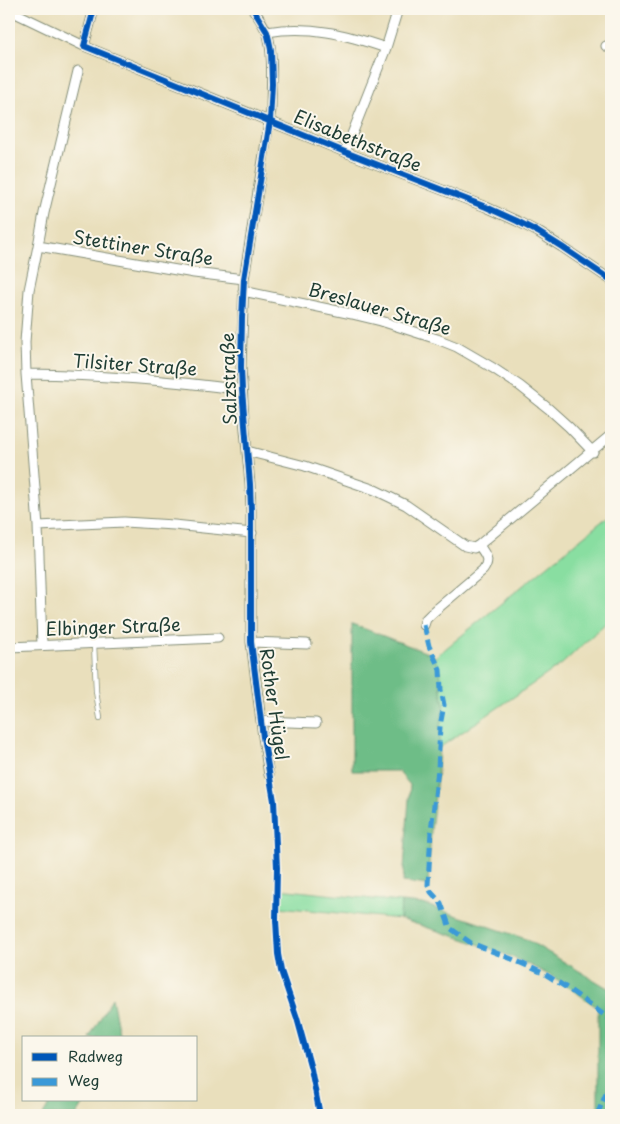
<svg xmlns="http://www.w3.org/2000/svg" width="620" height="1124" viewBox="0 0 620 1124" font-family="'Playpen Sans',sans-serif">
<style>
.green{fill:#89dea1;stroke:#548e6a}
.forest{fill:#6ebd87;stroke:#467d5e}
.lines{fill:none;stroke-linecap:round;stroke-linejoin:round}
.service-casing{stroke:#848e78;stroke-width:6}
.minor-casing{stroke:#848e78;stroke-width:11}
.service{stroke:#fff;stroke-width:4.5}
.minor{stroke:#fff;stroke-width:9}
.quiet{stroke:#3a99d8;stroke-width:5;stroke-dasharray:10 5;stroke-linecap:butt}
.cycleway-casing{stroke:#fbf7ec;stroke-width:9}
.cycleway{stroke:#0057b8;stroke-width:6}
.labels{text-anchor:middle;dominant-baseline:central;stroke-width:4;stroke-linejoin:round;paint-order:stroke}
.street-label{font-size:18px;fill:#1f3d34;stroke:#fbf7ec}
</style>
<rect width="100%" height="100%" fill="#fbf7ec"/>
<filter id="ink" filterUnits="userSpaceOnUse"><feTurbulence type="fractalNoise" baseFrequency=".02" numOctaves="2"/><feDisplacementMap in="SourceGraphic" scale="10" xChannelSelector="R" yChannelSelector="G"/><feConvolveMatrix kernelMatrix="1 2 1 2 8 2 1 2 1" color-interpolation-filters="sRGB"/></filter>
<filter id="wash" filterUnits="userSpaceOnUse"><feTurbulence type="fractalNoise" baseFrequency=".0096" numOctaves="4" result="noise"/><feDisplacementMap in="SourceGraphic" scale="20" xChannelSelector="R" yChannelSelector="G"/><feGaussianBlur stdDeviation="1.12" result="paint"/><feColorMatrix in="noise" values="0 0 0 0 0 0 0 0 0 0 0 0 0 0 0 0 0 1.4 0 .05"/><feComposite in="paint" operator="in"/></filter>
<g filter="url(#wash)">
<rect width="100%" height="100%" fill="#e9dfbc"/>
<path class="green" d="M611,514V618L562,664L439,748L440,726L444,705L441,690L440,670L434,658Z
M278,889L401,902L400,919L279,907Z"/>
<path class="forest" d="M352,624L433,655L440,670L441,690L444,705L440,727L438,769L431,831L428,885L403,882L410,785L398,771H352Z
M401,902L423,904L526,939L611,990V1115H598V1008C581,996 565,983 547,974C501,949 450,935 400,919Z
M112,998L120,1038H89Z
M52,1100H86L77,1115H43Z"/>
</g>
<g filter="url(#ink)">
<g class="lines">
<defs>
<path id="service" d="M94,643L96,691L100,718"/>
<path id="minor" d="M253,9C258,16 263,24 267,32C274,52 271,89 271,110L244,279L241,367L244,419L250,484L251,510V642L263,737L269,775
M9,10L84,46L345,152L486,207L517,221L538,232L562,247L611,280
M267,32C310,25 345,34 386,48
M84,46L94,9
M606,46L611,47
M345,152L386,48L398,9
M38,246L194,273L244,279
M243,291L352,314L381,321L437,339L457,347L493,368L520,386L549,409L569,427L593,452
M26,374C99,375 170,380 242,390
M247,451L305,466L375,490L406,505L465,546L474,548L479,545L611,435
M38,526L124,522L174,525L252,533
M424,625L426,619L431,614L483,570C491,559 485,555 479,545
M251,642L307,644
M42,645L38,526L26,374L25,342L29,290L38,246L44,213L78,71
M9,647L218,638
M261,721L316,723"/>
</defs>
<use href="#service" class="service-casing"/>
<use href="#minor" class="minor-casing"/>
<use href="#service" class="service"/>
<use href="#minor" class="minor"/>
<path class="quiet" d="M424,625L429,646L440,670L441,690L444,705L440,726L438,769L431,831L428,885L431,892L441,903L450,928L471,943L512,959L545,974L567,988L611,1020
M597,1115L611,1082V1078"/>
<defs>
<path id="cycleway" d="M94,9L84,46L345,152L486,207L517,221L538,232L562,247L611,280
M253,9L267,32L269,40L271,50L272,84L270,121L244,279L242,318L241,367L242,390L250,484L251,510V642L263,737L274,801L277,868L276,920L278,954L281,971L297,1018L311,1069L320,1115"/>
</defs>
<use href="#cycleway" class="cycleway-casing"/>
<use href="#cycleway" class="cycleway"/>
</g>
</g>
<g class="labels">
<g class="street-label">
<text transform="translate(358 140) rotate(22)">Elisabethstraße</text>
<text transform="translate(143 247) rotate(9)">Stettiner Straße</text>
<text transform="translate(380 308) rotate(16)">Breslauer Straße</text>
<text transform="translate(135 364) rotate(4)">Tilsiter Straße</text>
<text transform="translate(228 379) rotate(-92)">Salzstraße</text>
<text transform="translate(113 626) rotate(-2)">Elbinger Straße</text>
<text transform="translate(275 704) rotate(82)">Rother Hügel</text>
</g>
</g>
<rect width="620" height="1124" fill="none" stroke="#fbf7ec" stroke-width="30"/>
<rect x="22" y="1036" width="175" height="65" fill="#fbf7ec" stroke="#a3ada2"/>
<rect x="32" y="1053" width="25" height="8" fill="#0057b8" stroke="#a3ada2"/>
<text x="68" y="1062" font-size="15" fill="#1f3d34">Radweg</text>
<rect x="32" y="1078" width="25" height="8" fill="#3a99d8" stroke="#a3ada2"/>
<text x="68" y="1086" font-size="15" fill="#1f3d34">Weg</text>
</svg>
